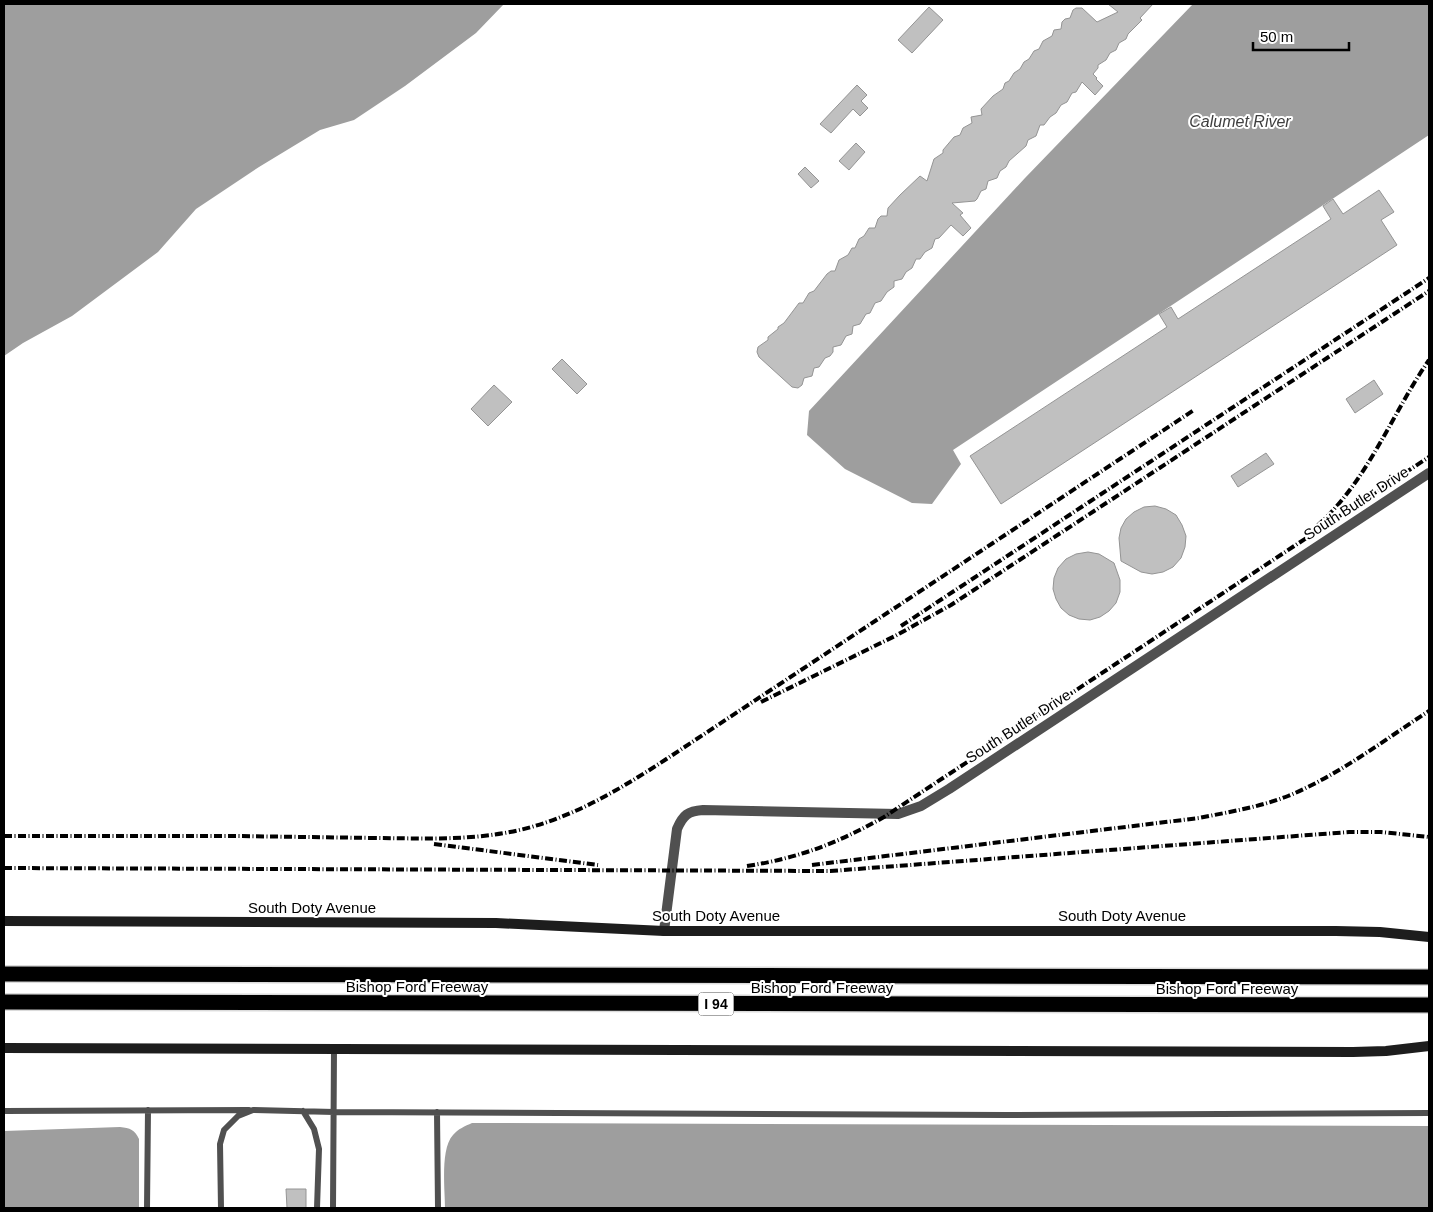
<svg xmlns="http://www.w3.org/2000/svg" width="1433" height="1212" viewBox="0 0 1433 1212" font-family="Arial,sans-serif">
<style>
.water{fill:#9e9e9e}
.building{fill:#c0c0c0;stroke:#949494}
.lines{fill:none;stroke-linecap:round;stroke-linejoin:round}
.highway-casing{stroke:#dbdbdb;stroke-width:18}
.lane{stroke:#505050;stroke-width:6}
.street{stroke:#505050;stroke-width:10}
.secondary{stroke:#1d1d1d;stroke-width:10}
.highway{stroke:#000;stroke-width:15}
.rail{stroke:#000;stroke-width:4;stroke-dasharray:8 2.5 1 2.5;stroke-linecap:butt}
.labels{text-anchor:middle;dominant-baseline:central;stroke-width:4;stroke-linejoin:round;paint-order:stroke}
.shield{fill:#fff;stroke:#4c4c4c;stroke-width:1}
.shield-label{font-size:14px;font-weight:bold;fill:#000}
.street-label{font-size:15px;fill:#000;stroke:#fff}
.water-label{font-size:16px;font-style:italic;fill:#3f3f3f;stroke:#fff}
</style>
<rect width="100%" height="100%" fill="#fff"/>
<path class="water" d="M4,4H504L476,33L405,86L354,120L320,130L259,167L196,209L158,252L72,316L23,343L4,356Z
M1193,4H1429V135L953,450L961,464L932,504L912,503L845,469L807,435L809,411L1025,178Z
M472,1123L1429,1126V1208H445C445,1190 440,1149 453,1135C458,1129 465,1126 472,1123Z
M120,1127C130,1128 135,1130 139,1139V1208H4V1131Z"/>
<path class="building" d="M1108,4H1153L1140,18L1142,20L1128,34L1126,39L1119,43L1116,50L1110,53L1106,60L1098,65V68L1093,74L1097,78L1096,79L1103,86L1095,95L1082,82L1076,92L1072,93L1067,102L1061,105L1056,113L1050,117L1044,125H1040L1036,136L1028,140L1026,146L1009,161L1006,167L1000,171L997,178L988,181L986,189L981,191L977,199L975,201L952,203L963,213L960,215L971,228L963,236L951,225L939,238L935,239L932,248L925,252L920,259H916L912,268L906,272L902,279L894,281V287L887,292L881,301L875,303L870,313L866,314L860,324L853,326L852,334L846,336L841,345L833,347V352L830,356L825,358L819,367L814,368L812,376L804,378L802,385L798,388L792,387L759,357L757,352L758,347L768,340V337L778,329V327L784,323L799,303H803L809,293L814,291L827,274L831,271H835L839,260L848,255L852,248H855L859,239L864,236L869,228H875L878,219L881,216H887L888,208L900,195L920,176L927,181L934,159L943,153V150L954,137L960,135L963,128L972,123L971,117L982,115L981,109L993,96L1003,89L1005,83L1009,81L1014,73L1020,69L1024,62L1029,59L1034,51L1039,49L1043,41L1052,36L1054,30L1061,29L1062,22L1065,19L1070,18L1073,10L1076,8H1082L1097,22L1118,12Z
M929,7L943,20L912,53L898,40Z
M857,85L867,95L861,101L868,108L860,116L853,109L831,133L820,124Z
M856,143L865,152L849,170L839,161Z
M805,167L819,181L811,188L798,174Z
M1379,190L1394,212L1381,220L1397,245L1001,504L970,456L1167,327L1159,314L1171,307L1178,319L1331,219L1323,206L1333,199L1343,214Z
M562,359L587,384L577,394L552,369Z
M1374,380L1383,394L1355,413L1346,399Z
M494,385L512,402L488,426L471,409Z
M1266,453L1274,464L1238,487L1231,476Z
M1155,506L1166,509L1176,515L1182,525L1186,536L1185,547L1181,558L1173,567L1163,572L1152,574L1141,572L1121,561L1119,538L1121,528L1126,519L1134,512L1144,507Z
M1088,552L1099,554L1114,563L1120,580V592L1116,603L1109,611L1100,617L1090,620L1079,619L1069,615L1061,608L1056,599L1053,589L1054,578L1058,568L1066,559L1076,554Z
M286,1189H306V1208H287Z"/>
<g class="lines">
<defs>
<path id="highway" d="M4,974L1429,977
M4,1002L1429,1005"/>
</defs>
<use href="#highway" class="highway-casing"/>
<path class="lane" d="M4,1111L249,1110
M303,1111L314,1129L319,1149L317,1208
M437,1112L438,1208
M147,1208L148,1110
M221,1208L220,1144L224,1130L238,1116L253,1110L334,1112L1005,1115L1429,1113
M333,1208L334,1049"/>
<path class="street" d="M664,931L677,829C683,815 688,811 703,810L898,814L921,806L949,789L1429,473"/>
<path class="secondary" d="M4,921L496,923L664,931H1336L1380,932L1429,937
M4,1048L1353,1052L1386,1051L1429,1046"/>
<use href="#highway" class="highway"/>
<path class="rail" d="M1317,526C1368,481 1391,415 1429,360
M901,626L1429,278
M761,702L895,636L951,605L1429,291
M4,836H237L375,838
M369,838C415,838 463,841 510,832C568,821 619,790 668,758L1194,410
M434,844L598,865
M812,865L1199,818C1229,812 1260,807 1288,796C1339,775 1384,740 1429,711
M747,866C799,858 838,843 884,817L1429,457
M4,868L830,871L1349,832H1381L1429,837"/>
</g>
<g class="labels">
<rect class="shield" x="698.5" y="992.5" width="35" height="23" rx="4"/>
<g class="shield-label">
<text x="716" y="1004">I 94</text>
</g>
<g class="street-label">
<text transform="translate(1356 503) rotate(-33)">South Butler Drive</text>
<text transform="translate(1018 726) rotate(-33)">South Butler Drive</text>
<text x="312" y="907">South Doty Avenue</text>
<text x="716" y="915">South Doty Avenue</text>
<text x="1122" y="915">South Doty Avenue</text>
<text x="417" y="986">Bishop Ford Freeway</text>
<text x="822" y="987">Bishop Ford Freeway</text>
<text x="1227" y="988">Bishop Ford Freeway</text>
</g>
<g class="water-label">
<text x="1240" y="121">Calumet River</text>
</g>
</g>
<rect width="1433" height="1212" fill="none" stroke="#000000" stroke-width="10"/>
<path d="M1253 42v8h96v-8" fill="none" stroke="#000000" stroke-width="2.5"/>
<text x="1260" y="42" font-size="15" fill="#000000" stroke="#ffffff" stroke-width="4" paint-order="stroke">50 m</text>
</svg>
